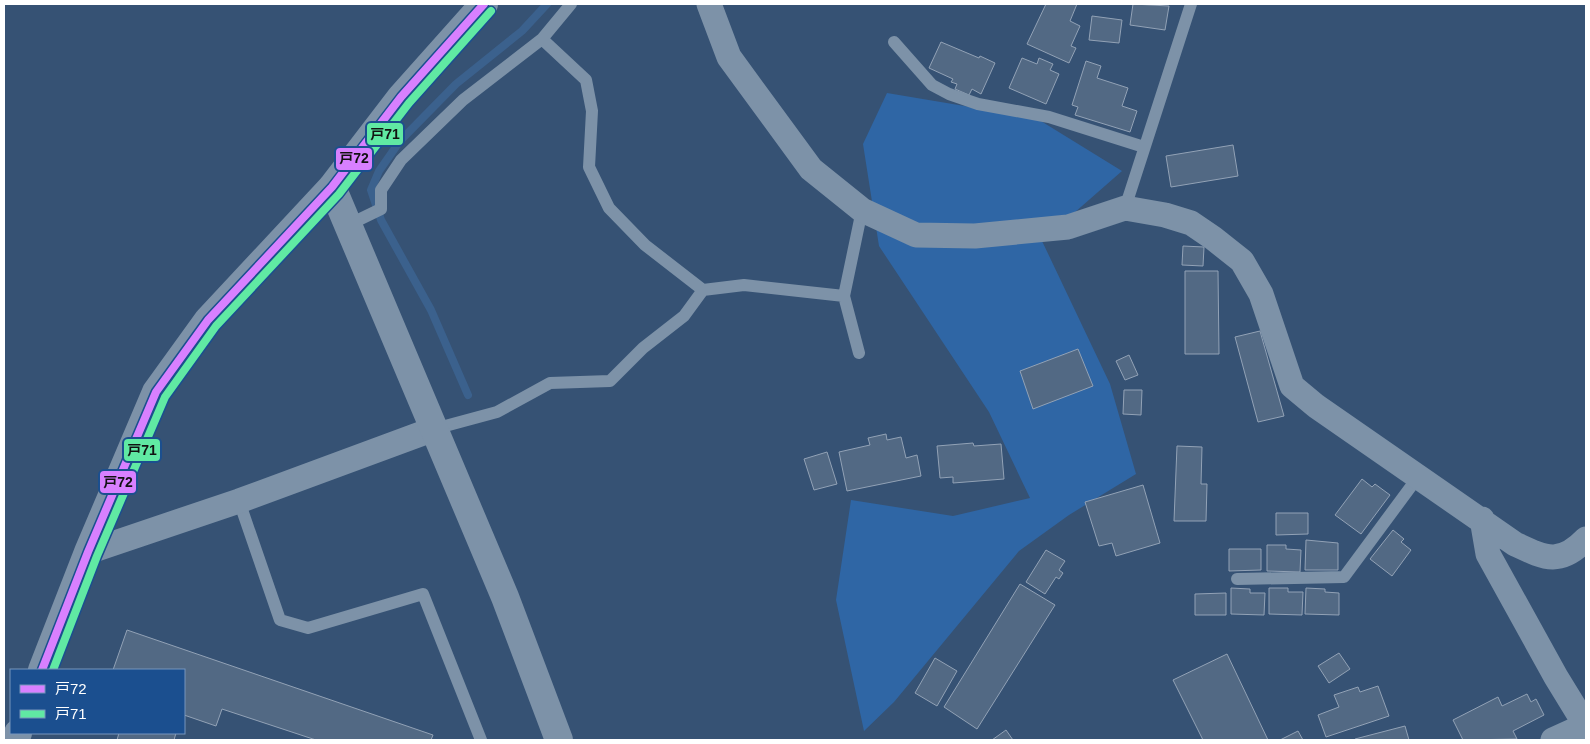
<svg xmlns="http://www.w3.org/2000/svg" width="1590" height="744" viewBox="0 0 1590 744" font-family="Arial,'Noto Sans JP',sans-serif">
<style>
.green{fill:#2f66a5}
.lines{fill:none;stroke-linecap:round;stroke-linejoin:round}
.stream{stroke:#3b618d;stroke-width:8}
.building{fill:#526984;stroke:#92a2b6}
.service{stroke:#7d92a8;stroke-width:12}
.minor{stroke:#7d92a8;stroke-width:25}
.tertiary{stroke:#7d92a8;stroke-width:28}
.bus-1-casing{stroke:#1b4f8f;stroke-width:11}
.bus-2-casing{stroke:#1b4f8f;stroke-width:11}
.bus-1{stroke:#d880ff;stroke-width:8}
.bus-2{stroke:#60e9a3;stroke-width:8}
.line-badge{stroke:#1b4f8f;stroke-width:2}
.pale-badge-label{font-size:14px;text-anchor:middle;font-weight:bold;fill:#111}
</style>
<rect width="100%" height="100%" fill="#365274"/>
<path class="green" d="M887,93L1036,118L1122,171L1042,241L1110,384L1136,474L1069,515L1019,551L894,702L864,731L836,600L851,500L953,516L1030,498L989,412L879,246L863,144Z"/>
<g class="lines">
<path class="stream" d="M468,395L431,310L381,220L371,190L379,171L400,141L456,84L522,31L547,4"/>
</g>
<path class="building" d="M1046,4H1077L1070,21L1080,26L1071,46L1076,48L1069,63L1027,44Z
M1133,4L1169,6L1165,30L1130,25Z
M1092,16L1122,20L1119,43L1089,40Z
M941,42L979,58L980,56L995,63L981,94L972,89L969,95L955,89L957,84L951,82L953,79L929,68Z
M1022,58L1037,64L1039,58L1053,64L1050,70L1059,74L1046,104L1009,88Z
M1086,61L1101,66L1097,78L1128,88L1122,106L1137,111L1130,132L1075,115L1078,107L1072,105Z
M1233,145L1238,176L1171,187L1166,156Z
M1183,246L1204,247L1203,266L1182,265Z
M1185,271H1218L1219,354H1185Z
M1260,331L1284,416L1258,422L1235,337Z
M1078,349L1093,386L1033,409L1020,371Z
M1129,355L1138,375L1125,380L1116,361Z
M1124,390H1142L1141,415L1123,414Z
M886,434L887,440L901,437L906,458L917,455L921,476L847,491L839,452L870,445L868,438Z
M973,443L974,446L1001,444L1004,479L953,483V477L940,478L937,446Z
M1177,446L1202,447L1201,484H1207L1206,521H1174Z
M827,452L837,484L814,490L804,459Z
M1362,479L1372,487L1375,484L1390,495L1361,534L1335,515Z
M1143,485L1160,543L1116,556L1112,543L1099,546L1085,502Z
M1276,513H1308V534L1276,535Z
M1393,530L1404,539L1401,542L1411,550L1392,576L1370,559Z
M1306,540L1338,543V570H1305Z
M1267,545H1286V549L1301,550L1300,572L1267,571Z
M1229,549H1261V570L1229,571Z
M1046,550L1065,561L1059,570L1063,573L1059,579L1056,577L1045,594L1026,582Z
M1020,584L1055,605L977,729L944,707Z
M1231,588L1250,589V593H1265L1264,615L1231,614Z
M1269,588H1288V592H1303L1302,615L1269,614Z
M1306,588L1325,589V592L1339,593V615L1305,614Z
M1226,593V615H1195V594Z
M127,630L433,735L431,740H316L222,709L216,726L184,715V670H113Z
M1339,653L1350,669L1329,683L1318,666Z
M1227,654L1268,740H1203L1173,680Z
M935,658L957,671L937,706L915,693Z
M1378,686L1389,716L1326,737L1318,715L1339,707L1334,695L1358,687L1360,692Z
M1527,694L1531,702L1536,699L1544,715L1513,731L1517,739L1463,740L1453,720L1498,697L1502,706Z
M1405,726L1409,740H1356L1355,739Z
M1006,730L1013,740H992Z
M1298,731L1303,740H1280Z
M119,733H176L174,740H117Z"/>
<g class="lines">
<path class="service" d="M542,39L586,80L592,111L589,167L609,208L645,245L703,290
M894,42L932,85L949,94L978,104L1049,117L1144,147
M1125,208L1191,4
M348,225L381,209V190L401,160L463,100L542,39L571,4
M859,353L844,296L862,210
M434,429L497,412L550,383L610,381L643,348L684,316L703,290L744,285L844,296
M239,501L280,620L308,628L423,594L481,740
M1237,579L1344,577L1418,477"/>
<path class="minor" d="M709,4L729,57L811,169L862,210L916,235L975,236L1068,227L1125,208L1165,215L1191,223L1213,238L1242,261L1261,294L1292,386L1316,406L1515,544C1545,558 1560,566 1586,539
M1482,519L1488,554L1556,677L1586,726
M88,552L239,501L434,429
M1553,740L1586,725"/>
<path class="tertiary" d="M332,187L505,597L559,740
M42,670L88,552L156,392L208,320L332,187L401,97L484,4
M15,740L18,733"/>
<defs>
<path id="bus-1" d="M42,670L88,552L156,392L208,320L332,187L401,97L484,4"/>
<path id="bus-2" d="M53,670L97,556L165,397L216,326L339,194L409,103L491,11"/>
</defs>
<use href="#bus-1" class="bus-1-casing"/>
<use href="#bus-2" class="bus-2-casing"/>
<use href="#bus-1" class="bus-1"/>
<use href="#bus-2" class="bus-2"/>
</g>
<g class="line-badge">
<rect x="366" y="122" width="38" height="24" rx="5" fill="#60e9a3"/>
<rect x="335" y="147" width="38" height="24" rx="5" fill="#d880ff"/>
<rect x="123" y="438" width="38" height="24" rx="5" fill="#60e9a3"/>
<rect x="99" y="470" width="38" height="24" rx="5" fill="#d880ff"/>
</g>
<g class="pale-badge-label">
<text x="385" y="139">戸71</text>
<text x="354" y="163">戸72</text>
<text x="142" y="455">戸71</text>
<text x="118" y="487">戸72</text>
</g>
<rect width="1590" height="744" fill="none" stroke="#ffffff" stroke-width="10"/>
<rect x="10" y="669" width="175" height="65" fill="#1b4f8f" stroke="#7695bc"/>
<rect x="20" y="685" width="25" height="8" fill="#d880ff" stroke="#7695bc"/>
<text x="55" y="694" font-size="15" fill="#ffffff">戸72</text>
<rect x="20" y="710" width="25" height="8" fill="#60e9a3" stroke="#7695bc"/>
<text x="55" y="719" font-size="15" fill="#ffffff">戸71</text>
</svg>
